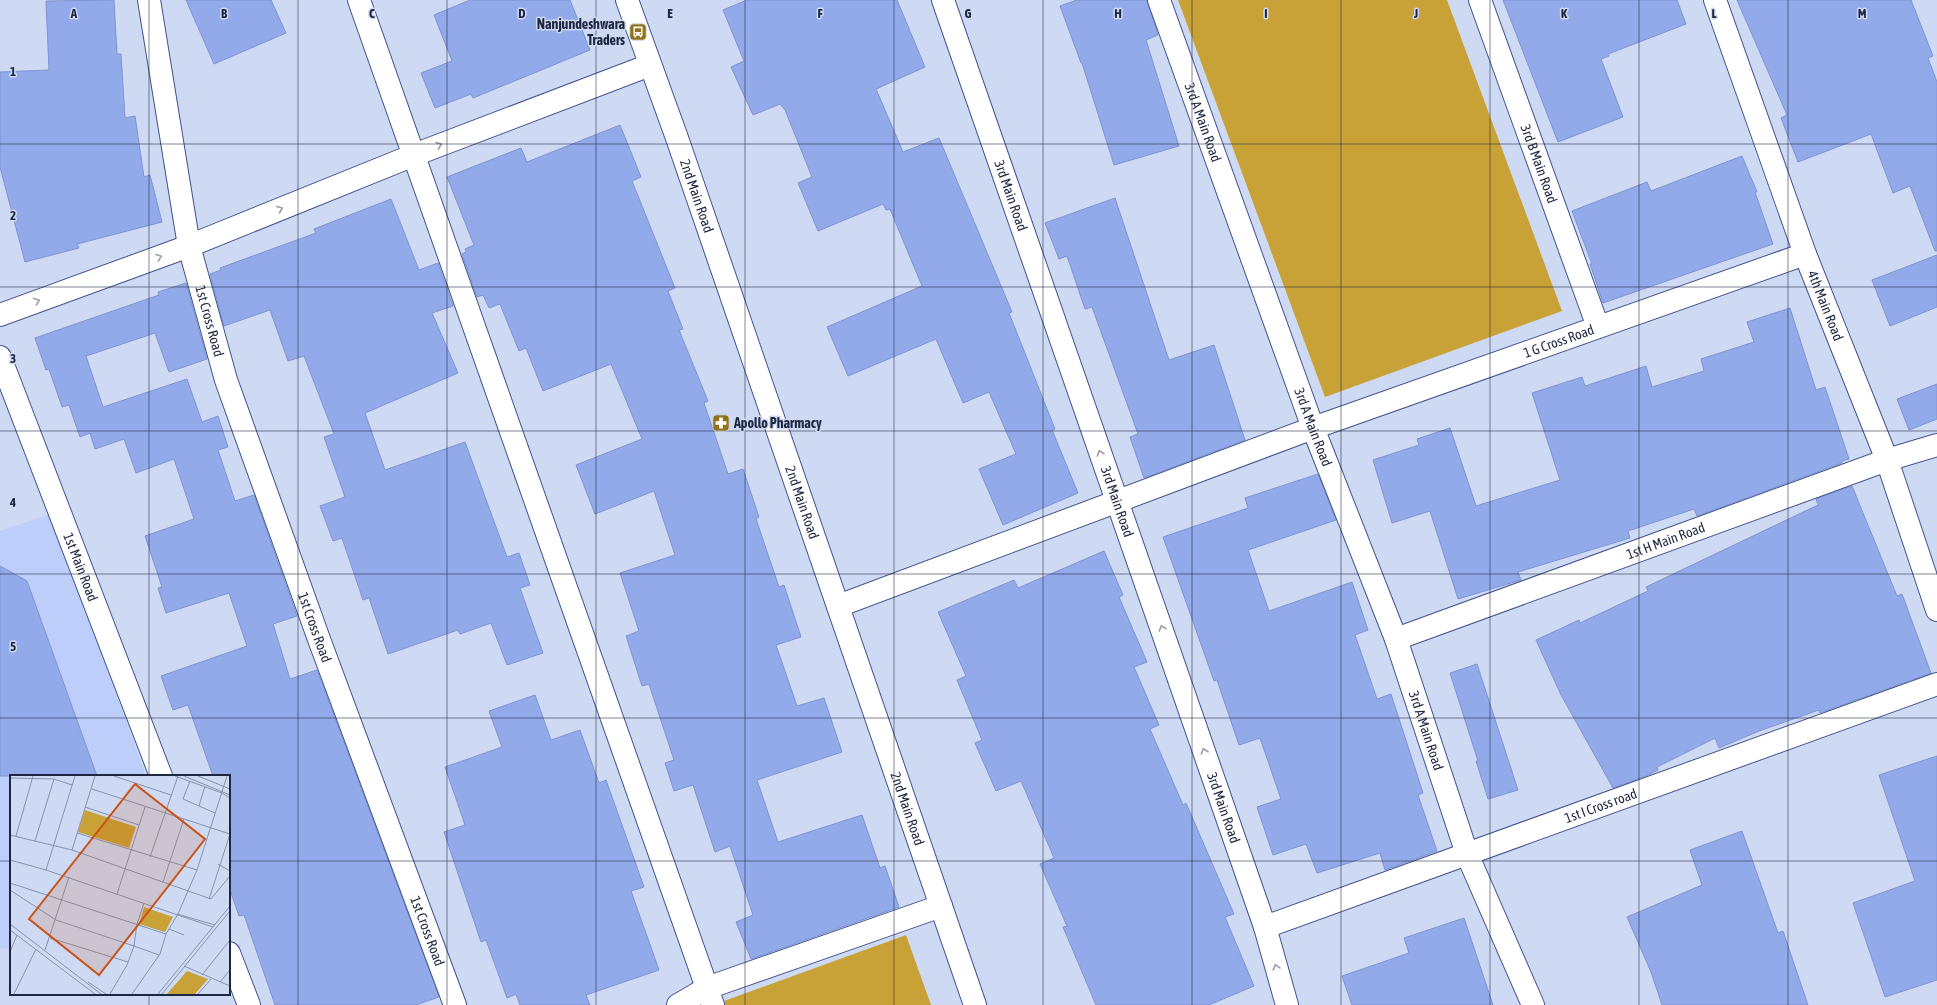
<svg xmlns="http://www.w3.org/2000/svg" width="1937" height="1005" viewBox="0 0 1937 1005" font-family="'Asap Condensed',sans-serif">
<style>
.built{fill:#bdcefa}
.green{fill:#c8a236}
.building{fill:#93aaea;stroke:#7e94d2}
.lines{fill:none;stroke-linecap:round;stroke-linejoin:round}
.street-casing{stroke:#41548d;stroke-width:24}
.street{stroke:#fff;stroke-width:22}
.oneway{stroke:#9a9ea9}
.grid{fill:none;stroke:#1e2740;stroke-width:1;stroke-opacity:0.55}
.labels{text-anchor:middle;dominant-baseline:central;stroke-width:3;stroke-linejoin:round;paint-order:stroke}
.poi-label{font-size:14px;font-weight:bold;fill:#1e2740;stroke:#ced9f4;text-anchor:end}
.street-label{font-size:14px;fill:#1e2740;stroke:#ced9f4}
.inset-road{fill:none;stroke:#8892ac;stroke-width:1}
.view{fill:#ca5214;fill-opacity:0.15;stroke:#ca5214;stroke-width:2}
.inset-edge{fill:none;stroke:#1e2740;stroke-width:2}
.grid-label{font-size:13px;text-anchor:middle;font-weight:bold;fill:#1e2740;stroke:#ced9f4;stroke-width:3;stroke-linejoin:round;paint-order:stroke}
</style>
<rect width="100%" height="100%" fill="#ced9f4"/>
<path class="built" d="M51,514L146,776H11V949L0,948V531Z"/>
<path class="green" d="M1178,0H1447L1562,311L1325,397Z
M906,935L931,1005H725L724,1001Z"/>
<path class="building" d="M114,0L117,54H121L125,118L135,116L144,177L150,175L162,222L77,244L79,248L25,262L0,167V72L49,70L46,1Z
M186,0H271L286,33L214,64Z
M470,0H570L590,50L473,98L471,94L435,108L421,73L452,61L434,15Z
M747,0H897L925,67L876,89L903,152L939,138L1012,312L1009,313L1055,429L1052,430L1078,493L1003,525L979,469L1016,454L989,392L963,403L936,339L848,376L827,327L922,286L890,209L886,210L883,204L818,231L798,183L812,177L785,110L780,104L753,115L731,67L744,61L723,10Z
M1077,0H1147L1158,35L1146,40L1179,146L1114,165L1082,63H1081L1060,6Z
M1503,0H1677L1686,24L1608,54L1609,56L1601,59L1623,117L1558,142Z
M1737,0H1911L1933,56L1928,58L1937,82V251H1935L1910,186L1893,193L1871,134L1798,162L1781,118L1787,115Z
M620,125L641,177L632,181L675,288L668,291L683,329L679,330L708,401L704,403L728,474L743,469L759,517L756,519L779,587L784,585L801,637L776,645L797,706L824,698L842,752L757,780L778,842L862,815L880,868L885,866L899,907L751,959L736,922L753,915L730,846L715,852L693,785L674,791L665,763L674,760L649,684L642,686L626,636L639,631L620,573L675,555L654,491L595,514L576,465L642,439L611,364L543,391L526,348L519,351L500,304L489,308L483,295L477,297L462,254L466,252L465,249L474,245L447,177L521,148L527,162Z
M1742,156L1757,192H1755L1773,244L1603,303L1590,264H1592L1572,211L1647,182L1651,191Z
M1115,198L1169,360L1214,345L1245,440L1144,478L1130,437L1138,434L1092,307L1085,309L1067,256L1059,259L1045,223Z
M391,199L419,270L438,263L453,306L432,313L458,373L365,413L385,470L465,442L507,557L519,553L530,585L520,588L543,653L507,665L491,623L460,634L458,630L388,654L369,598L363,600L342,538L333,541L320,506L345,497L324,437L334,434L304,356L288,361L270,310L224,326L210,274L221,270L220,268L316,233L314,229Z
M1937,255V307L1890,326L1872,280Z
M186,283L207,359L169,372L155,333L86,356L103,407L187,379L202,422L218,416L228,447L218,450L235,501L254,495L297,616L273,624L290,679L317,670L437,991L439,997L416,1005H275L244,915L239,916L229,887V776H213L188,705L173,710L161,676L247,646L229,593L166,613L158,588L162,587L145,536L194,519L174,459L136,473L124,439L95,449L90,433L80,437L69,405L62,407L49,369L46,370L35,338L159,295L158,292Z
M1790,308L1816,390L1825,387L1849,459L1842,461V463L1697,516L1694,509L1628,531L1630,538L1518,572L1521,580L1458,599L1430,511L1392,523L1373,460L1419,445L1417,439L1450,428L1476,506L1560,480L1532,393L1582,377L1585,386L1646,366L1652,387L1704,371L1701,359L1754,342L1747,322Z
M1937,384V419L1909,430L1897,399Z
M1318,474L1336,520L1248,550L1269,611L1352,582L1368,630L1355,635L1377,699L1391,694L1423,793L1418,795L1437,851L1385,870L1380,853L1317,873L1306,844L1273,855L1257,807L1281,799L1260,738L1239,745L1217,680L1214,681L1163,537L1248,508L1245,498Z
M1852,486L1897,596L1902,594L1931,673L1820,713L1819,710L1759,731L1719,748L1715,738L1657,767L1658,770L1648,775L1613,788L1561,695L1536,640L1579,620L1580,623L1648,591L1646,587L1818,505L1816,499Z
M1104,551L1123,595L1119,597L1147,662L1134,667L1159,725L1150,729L1183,805L1186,803L1234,914L1225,917L1254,986L1209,1005H1096L1063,927L1067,926L1040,864L1054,858L1021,781L996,791L975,743L982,740L957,680L966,676L938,612L1014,580L1018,588Z
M0,566L27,581L97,776H0Z
M1477,664L1518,790L1488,799L1476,761H1478L1450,673Z
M535,695L551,740L580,730L599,783L606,780L644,887L631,891L659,970L586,995L590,1005H520L516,994L507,998L486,940L481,942L444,832L465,825L445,767L502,747L489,711Z
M1937,756V980L1885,997L1853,903L1915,881L1879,775Z
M1742,831L1778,933L1783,931L1808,1005H1662L1651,972L1627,917L1702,885L1690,850Z
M1464,918L1493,1005H1352L1342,976L1409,953L1404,938Z"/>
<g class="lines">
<defs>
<g id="street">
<path id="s1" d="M149,0L189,246L226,380L320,642L455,1005"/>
<path d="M359,0L713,1005"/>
<path id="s2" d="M627,0L677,138L975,1005"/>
<path id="s3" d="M943,0L1265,927L1287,1005"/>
<path id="s4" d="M1159,0L1313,428L1396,639L1467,854L1533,1005"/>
<path id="s5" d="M1480,0L1598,327"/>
<path id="s6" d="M1715,0L1805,254L1887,460L1937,610"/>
<path d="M0,315L189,246L414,155L650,65"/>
<path id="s7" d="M0,357L161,776"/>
<path id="s8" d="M838,606L1313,428L1805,254"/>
<path id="s9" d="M1396,639L1887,460L1937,445"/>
<path id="s10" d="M1265,927L1937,684"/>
<path d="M229,953L249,1005"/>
<path d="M678,1005L707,988L941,906"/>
</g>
</defs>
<use href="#street" class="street-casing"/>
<use href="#street" class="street"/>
</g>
<defs><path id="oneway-chevron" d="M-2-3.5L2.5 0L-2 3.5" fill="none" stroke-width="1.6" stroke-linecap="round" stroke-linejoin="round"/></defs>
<g class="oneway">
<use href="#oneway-chevron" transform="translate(439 145) rotate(-21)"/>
<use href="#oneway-chevron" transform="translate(280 209) rotate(-22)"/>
<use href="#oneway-chevron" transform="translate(159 257) rotate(-20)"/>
<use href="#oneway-chevron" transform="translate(37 301) rotate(-20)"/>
<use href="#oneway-chevron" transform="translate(1100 453) rotate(-109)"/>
<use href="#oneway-chevron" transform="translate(1162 628) rotate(-109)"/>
<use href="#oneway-chevron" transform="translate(1204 751) rotate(-109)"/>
<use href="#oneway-chevron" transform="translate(1276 967) rotate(-106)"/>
</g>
<path class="grid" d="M149,0V776M298,0V1005M447,0V1005M596,0V1005M745,0V1005M894,0V1005M1043,0V1005M1192,0V1005M1341,0V1005M1490,0V1005M1639,0V1005M1788,0V1005M0,144H1937M0,287H1937M0,431H1937M0,574H1937M0,718H1937M0,861H11M229,861H1937M149,994V1005"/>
<defs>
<symbol id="bus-square" viewBox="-11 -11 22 22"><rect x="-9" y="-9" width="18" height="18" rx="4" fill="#907218" stroke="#ced9f4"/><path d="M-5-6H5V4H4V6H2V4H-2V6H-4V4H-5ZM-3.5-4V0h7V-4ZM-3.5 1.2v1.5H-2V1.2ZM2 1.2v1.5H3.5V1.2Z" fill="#fff"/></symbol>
<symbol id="pharmacy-square" viewBox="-11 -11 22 22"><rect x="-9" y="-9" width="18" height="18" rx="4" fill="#907218" stroke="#ced9f4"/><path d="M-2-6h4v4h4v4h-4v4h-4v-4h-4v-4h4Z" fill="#fff"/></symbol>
</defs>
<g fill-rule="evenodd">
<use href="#bus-square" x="628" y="22" width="20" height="20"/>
<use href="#pharmacy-square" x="711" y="413" width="20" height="20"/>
</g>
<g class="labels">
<g class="poi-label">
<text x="625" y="24">Nanjundeshwara<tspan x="625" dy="16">Traders</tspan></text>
<text x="734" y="423" text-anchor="start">Apollo Pharmacy</text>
</g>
<g class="street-label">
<text stroke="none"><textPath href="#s4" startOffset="130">3rd A Main Road</textPath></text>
<text stroke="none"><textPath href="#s5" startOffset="174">3rd B Main Road</textPath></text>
<text stroke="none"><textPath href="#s2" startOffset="208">2nd Main Road</textPath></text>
<text stroke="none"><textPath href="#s3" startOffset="207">3rd Main Road</textPath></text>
<text stroke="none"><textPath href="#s6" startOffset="325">4th Main Road</textPath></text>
<text stroke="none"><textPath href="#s1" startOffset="327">1st Cross Road</textPath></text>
<text stroke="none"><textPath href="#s8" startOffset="768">1 G Cross Road</textPath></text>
<text stroke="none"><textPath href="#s4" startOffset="454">3rd A Main Road</textPath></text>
<text stroke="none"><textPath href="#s2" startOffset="532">2nd Main Road</textPath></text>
<text stroke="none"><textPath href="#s3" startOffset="531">3rd Main Road</textPath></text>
<text stroke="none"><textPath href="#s9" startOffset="287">1st H Main Road</textPath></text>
<text stroke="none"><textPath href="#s7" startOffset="225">1st Main Road</textPath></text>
<text stroke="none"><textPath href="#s1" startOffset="651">1st Cross Road</textPath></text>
<text stroke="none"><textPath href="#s4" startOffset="778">3rd A Main Road</textPath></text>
<text stroke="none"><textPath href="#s10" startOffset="357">1st I Cross road</textPath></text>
<text stroke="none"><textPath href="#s2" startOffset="856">2nd Main Road</textPath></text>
<text stroke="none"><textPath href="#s3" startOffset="855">3rd Main Road</textPath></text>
<text stroke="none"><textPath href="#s1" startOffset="975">1st Cross Road</textPath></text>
</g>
</g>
<g transform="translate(10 775)">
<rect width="220" height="220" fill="#ced9f4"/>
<path d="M75,35L126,52L119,73L68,57ZM134,132L163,142L155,157L129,149ZM177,196L198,204L185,219H157Z" fill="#c8a236"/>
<path class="inset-road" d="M104,1L161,20M165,1L212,18L220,23M174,1L220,20M188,1L220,14M0,3L44,4L62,10M180,6L173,24L205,38M82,14L220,59M189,31L195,11M75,32L129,50M67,58L187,95M0,60L62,75L201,124L220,101M6,61L23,1M25,66L44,4M62,75L85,1M140,82L168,1M0,85L36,95L203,152M208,89L220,96M36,95L65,1M153,107L174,44M0,108L156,159M0,115L46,145L124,171L117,190L100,219M107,119L135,32M199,124L220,59M134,128L127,149L124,171L149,180M167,139L205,150M0,149L91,219M159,154L174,160M0,155L85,219M40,163L118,187M35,175L59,102M0,177L7,160M174,191L220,211M192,200L220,165M78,207L96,219M210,207L220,195M4,219L26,174M122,219L150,179L156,159L168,139L187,95L217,1M148,219L220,131M152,219L220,136M188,219L201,204"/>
<path class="view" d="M125,9L195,64L89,200L19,144Z"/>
<rect width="220" height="220" class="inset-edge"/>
</g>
<g class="grid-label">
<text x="74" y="18">A</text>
<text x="224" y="18">B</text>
<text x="372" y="18">C</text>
<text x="522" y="18">D</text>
<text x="670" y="18">E</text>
<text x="820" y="18">F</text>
<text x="968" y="18">G</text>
<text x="1118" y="18">H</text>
<text x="1266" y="18">I</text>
<text x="1416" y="18">J</text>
<text x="1564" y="18">K</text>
<text x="1714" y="18">L</text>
<text x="1862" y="18">M</text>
<text x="13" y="76">1</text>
<text x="13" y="220">2</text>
<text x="13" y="363">3</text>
<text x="13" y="507">4</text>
<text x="13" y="651">5</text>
</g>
</svg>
